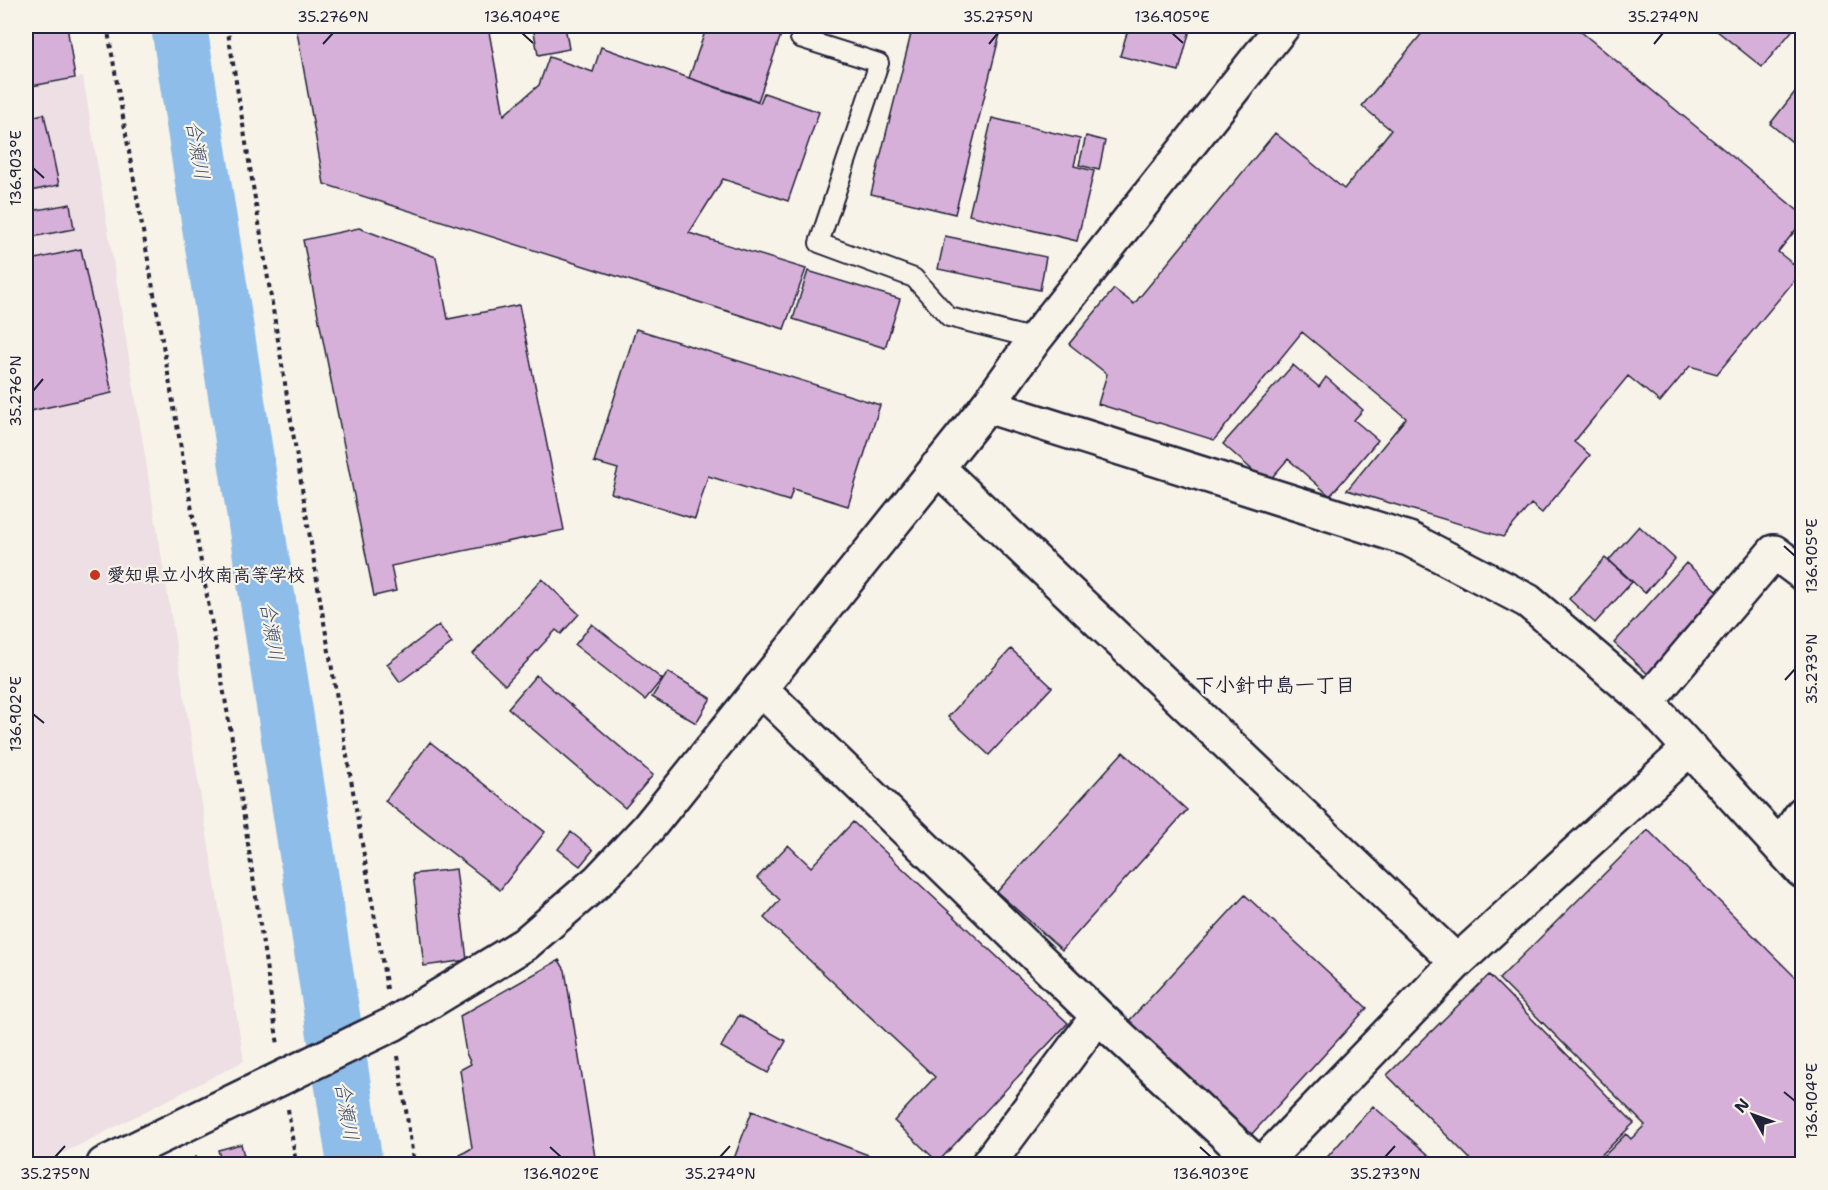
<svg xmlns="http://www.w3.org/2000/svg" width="1828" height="1190" viewBox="0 0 1828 1190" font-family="'Shantell Sans','Klee One',sans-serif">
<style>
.built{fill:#eddfe3}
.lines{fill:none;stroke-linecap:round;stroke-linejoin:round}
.river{stroke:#8ebde9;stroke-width:56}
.building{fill:#d6b0d8;stroke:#22223b;stroke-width:1.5}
.lane-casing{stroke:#22223b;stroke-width:22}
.street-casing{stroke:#22223b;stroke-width:38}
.secondary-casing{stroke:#22223b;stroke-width:38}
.path{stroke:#22223b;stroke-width:4;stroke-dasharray:4.5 4.5;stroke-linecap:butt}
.lane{stroke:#f7f3e8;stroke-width:18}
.street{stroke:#f7f3e8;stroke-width:33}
.secondary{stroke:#f7f3e8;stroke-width:33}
.ticks{fill:none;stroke:#22223b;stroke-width:2}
.poi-dot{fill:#c8321e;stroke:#f7f3e8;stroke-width:2}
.labels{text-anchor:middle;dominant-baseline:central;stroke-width:4.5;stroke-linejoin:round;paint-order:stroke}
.poi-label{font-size:18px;font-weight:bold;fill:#22223b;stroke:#f7f3e8;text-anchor:start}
.water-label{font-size:20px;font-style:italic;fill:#42506f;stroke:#f7f3e8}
.neighbourhood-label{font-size:20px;font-weight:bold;fill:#22223b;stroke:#f7f3e8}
.neatline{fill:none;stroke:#22223b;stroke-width:2}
.ticks-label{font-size:15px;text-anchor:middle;fill:#22223b}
</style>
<rect width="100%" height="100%" fill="#f7f3e8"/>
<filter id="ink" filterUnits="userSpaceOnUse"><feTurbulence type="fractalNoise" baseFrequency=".0167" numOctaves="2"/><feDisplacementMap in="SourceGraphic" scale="12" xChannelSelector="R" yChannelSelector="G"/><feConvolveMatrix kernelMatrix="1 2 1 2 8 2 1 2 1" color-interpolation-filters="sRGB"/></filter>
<g filter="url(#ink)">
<path class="built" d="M83,77L244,1061L42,1164H26V88Z"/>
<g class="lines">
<path class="river" d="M179,26L355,1164"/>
</g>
<path class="building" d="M26,26H67L75,78L26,87Z
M296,26H488L504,115L539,85L549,57L593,72L601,47L760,103L764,93L819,112L788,201L723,179L689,233L806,269L784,329L324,184Z
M533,26H565L569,49L538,55Z
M707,26H784L758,101L689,78Z
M913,26H1002L955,214L871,194Z
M1129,26H1191L1179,71L1120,56Z
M1428,26H1574L1802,214V222L1778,252L1802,271L1717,374L1690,366L1660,402L1628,376L1574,442L1590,455L1542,513L1531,504L1503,537L1347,490L1406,418L1302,332L1214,440L1098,404L1107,374L1069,344L1114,289L1134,304L1275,133L1344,189L1391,130L1362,106Z
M1711,26H1796L1762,67Z
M1802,83V150L1770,124Z
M44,114L59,185L26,192V118Z
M992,118L1080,139L1074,166L1094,171L1077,241L969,215Z
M1086,136L1105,141L1099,170L1079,165Z
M70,204L74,229L26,238V212Z
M359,228L436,257L448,319L519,305L564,530L391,566L396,591L374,596L303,240Z
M945,236L1046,257L1040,290L938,269Z
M81,249L112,393L26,412V261Z
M808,271L900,299L885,348L793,319Z
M636,329L880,405L848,506L793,489L789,501L708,476L695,519L611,493L618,469L594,462Z
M1293,365L1319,387L1326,377L1363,410L1354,420L1378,440L1330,496L1288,459L1267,483L1223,444Z
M1639,526L1675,559L1645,593L1609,560Z
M1605,558L1632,582L1595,623L1569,599Z
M1686,563L1723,595L1650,676L1614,643Z
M542,579L579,614L561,634L556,630L505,685L473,654Z
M592,624L662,679L645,700L575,645Z
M439,625L452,643L400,682L387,664Z
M1011,649L1052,687L989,755L948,717Z
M668,672L711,698L696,723L652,697Z
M536,675L653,775L625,808L508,708Z
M430,742L545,832L500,890L385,801Z
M1123,752L1187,810L1062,950L997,892Z
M853,822L1068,1023L938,1162L894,1121L935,1077L764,918L780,900L757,878L788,845L811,867Z
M1648,830L1795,977L1802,969V1164H1604L1600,1160L1626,1134L1631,1139L1645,1125L1499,979Z
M571,832L593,850L580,866L558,849Z
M456,869L467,960L424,966L413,874Z
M1245,895L1367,1008L1250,1136L1127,1023Z
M559,960L565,970L595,1157L599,1164H461L460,1155L472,1148L460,1070L471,1064L466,1053L460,1016Z
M1489,975L1634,1123L1592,1164H1475L1387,1075Z
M739,1015L786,1041L768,1073L721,1047Z
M1373,1106L1439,1164H1321Z
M752,1111L892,1164H732Z
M241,1144L246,1164H222L218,1150Z
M196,1157L201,1164H184Z"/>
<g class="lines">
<defs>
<path id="lane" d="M800,38L879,63L819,243L914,278L949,317L1035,339"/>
<path id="street" d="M987,406L1409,539L1528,601L1647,702L1802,871
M937,467L1457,962
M760,688L1098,1016L1257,1164
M1647,702L1774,552L1802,573
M1780,846L1802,814
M988,1164L1098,1016
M1262,1164L1457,962L1690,748"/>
<path id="secondary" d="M104,1164L393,1024L525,944L598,881L648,828L987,406L1035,339L1283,26"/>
</defs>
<use href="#lane" class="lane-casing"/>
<use href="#street" class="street-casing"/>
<use href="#secondary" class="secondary-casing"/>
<path class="path" d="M107,26L234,750L278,1045
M227,26L320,599L387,989
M398,1056L414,1164
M288,1109L296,1164"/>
<use href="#lane" class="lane"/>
<use href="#street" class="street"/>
<use href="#secondary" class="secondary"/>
</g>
</g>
<path class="ticks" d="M522,33L533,43M1172,33L1183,43M323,44L333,33M989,44L998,33M1654,44L1663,33M33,168L44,178M33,391L43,379M1784,546L1795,556M1785,680L1795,669M33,714L44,723M1784,1092L1795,1101M550,1147L561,1157M1200,1147L1211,1157M55,1157L65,1146M720,1157L730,1146M1385,1157L1395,1146"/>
<circle class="poi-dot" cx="95" cy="575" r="6"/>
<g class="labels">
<g class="poi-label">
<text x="107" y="575">愛知県立小牧南高等学校</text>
</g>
<g class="water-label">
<text transform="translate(198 150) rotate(81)">合瀬川</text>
<text transform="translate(272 631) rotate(81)">合瀬川</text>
<text transform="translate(347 1111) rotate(81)">合瀬川</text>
</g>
<g class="neighbourhood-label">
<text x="1275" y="685">下小針中島一丁目</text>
</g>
</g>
<rect width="1828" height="1190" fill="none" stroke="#f7f3e8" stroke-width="66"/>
<g transform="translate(1753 1115) rotate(310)" stroke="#f7f3e8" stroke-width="4.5" paint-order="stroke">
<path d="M0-4.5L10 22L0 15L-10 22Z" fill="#22223b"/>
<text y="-9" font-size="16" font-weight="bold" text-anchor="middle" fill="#22223b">N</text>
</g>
<rect x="33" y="33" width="1762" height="1124" class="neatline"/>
<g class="ticks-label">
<text x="333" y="22">35.276°N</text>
<text x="522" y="22">136.904°E</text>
<text x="998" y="22">35.275°N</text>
<text x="1172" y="22">136.905°E</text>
<text x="1663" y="22">35.274°N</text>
<text transform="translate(16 168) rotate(-90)" y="5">136.903°E</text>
<text transform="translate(16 391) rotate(-90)" y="5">35.276°N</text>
<text transform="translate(1812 556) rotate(-90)" y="5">136.905°E</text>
<text transform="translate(1812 669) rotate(-90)" y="5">35.273°N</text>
<text transform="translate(16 714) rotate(-90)" y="5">136.902°E</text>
<text transform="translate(1812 1101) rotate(-90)" y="5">136.904°E</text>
<text x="55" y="1179">35.275°N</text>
<text x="561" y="1179">136.902°E</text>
<text x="720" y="1179">35.274°N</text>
<text x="1211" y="1179">136.903°E</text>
<text x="1385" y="1179">35.273°N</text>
</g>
</svg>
